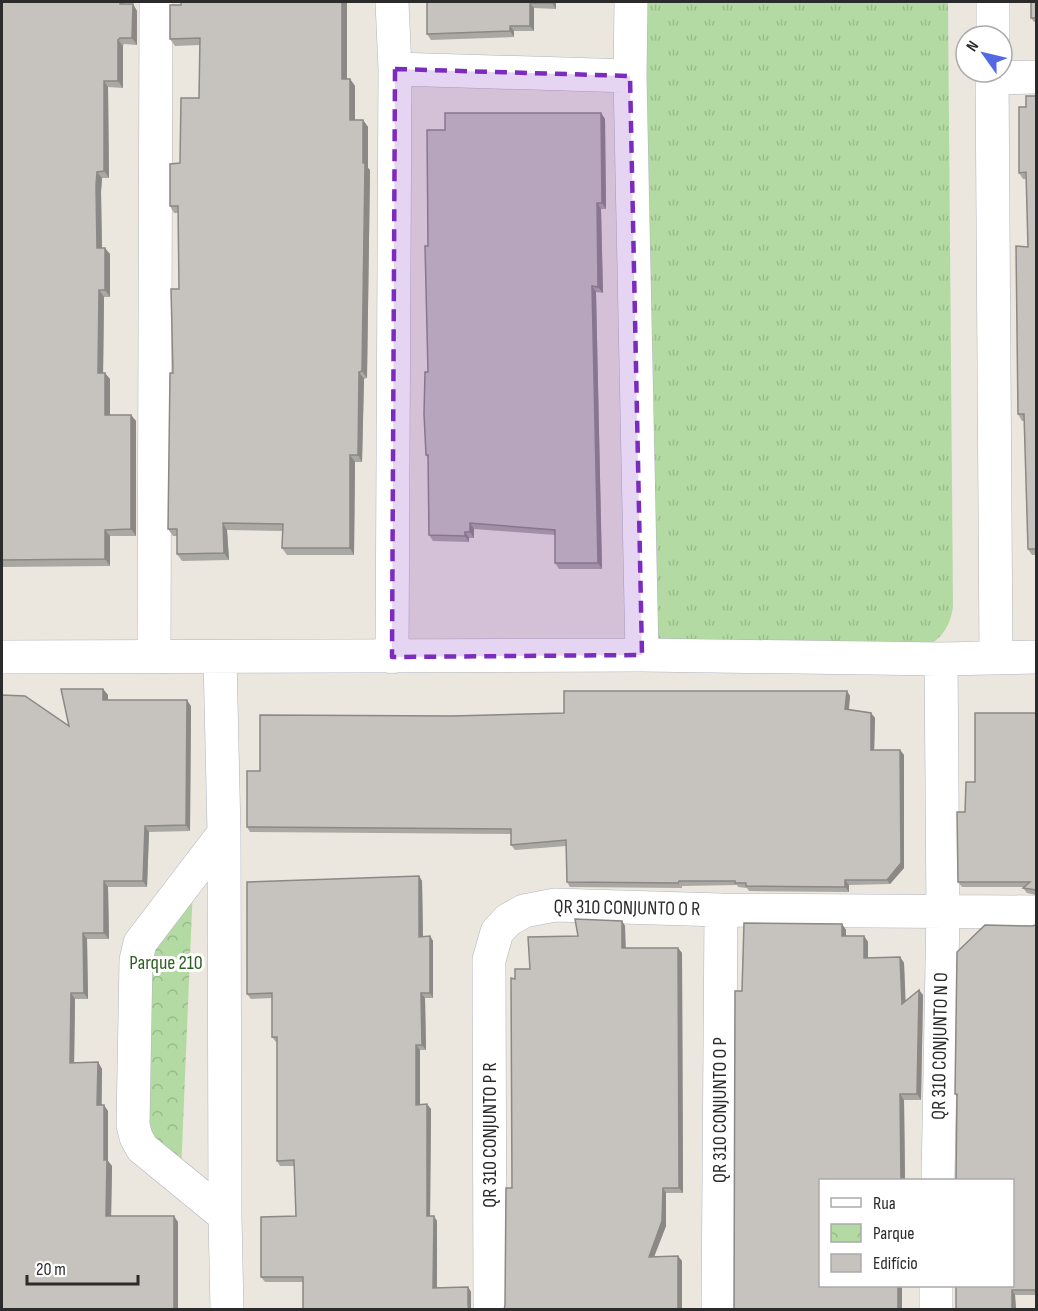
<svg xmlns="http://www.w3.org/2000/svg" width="1038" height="1311" viewBox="0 0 1038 1311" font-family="'Sofia Sans Condensed',sans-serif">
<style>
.grass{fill:url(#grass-tufts)}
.park{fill:url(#park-crowns)}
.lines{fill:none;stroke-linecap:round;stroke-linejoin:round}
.minor-casing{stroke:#b2b4bd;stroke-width:34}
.minor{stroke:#fff;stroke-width:33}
.wall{fill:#aaa8a3}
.shaded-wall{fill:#8b8885}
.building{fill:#c6c3be;stroke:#8b8885;stroke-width:1.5}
.marked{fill:#7b2cbf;fill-opacity:0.2;stroke:#7b2cbf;stroke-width:4.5;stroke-dasharray:12 8;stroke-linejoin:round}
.labels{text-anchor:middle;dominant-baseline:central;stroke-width:6;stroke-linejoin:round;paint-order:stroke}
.street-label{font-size:20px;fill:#2b2b2b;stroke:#fff}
.park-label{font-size:20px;fill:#2e5f23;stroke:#fff}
</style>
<defs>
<pattern id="grass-tufts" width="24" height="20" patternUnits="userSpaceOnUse" patternTransform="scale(1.5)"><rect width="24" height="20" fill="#b3daa2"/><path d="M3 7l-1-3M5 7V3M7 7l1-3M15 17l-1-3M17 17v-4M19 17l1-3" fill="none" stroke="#9abb8c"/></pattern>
<pattern id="park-crowns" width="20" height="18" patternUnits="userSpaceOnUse" patternTransform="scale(1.5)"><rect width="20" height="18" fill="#b3daa2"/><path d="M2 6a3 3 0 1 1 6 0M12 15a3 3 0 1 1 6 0" fill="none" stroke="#9abb8c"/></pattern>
</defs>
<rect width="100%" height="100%" fill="#ebe6de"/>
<path class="grass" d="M641,2H948L953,607C950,625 944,636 928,646L655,639Z"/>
<path class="park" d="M193,885L181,1172L138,1134L142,953Z"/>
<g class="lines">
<defs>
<path id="minor" d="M631,2L630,76L642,655
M993,36V2
M395,69L630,76
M992,72L996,657
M992,78L1036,77
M154,656L156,2
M2,657L642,655L941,659L1036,657
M220,657L224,833L225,1216L227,1310
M392,657L395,69L392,2
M224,833L140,943L136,960L133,1125L136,1137L142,1148L225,1216
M938,1180L943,911L941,659
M490,1310L489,960L497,932L508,920L524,911L555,905L721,910L1036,912
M718,1310L721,910
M936,1310V1286"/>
</defs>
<use href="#minor" class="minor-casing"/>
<use href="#minor" class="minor"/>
</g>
<path class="wall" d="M2,2H124V4H133L137,11V45L124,44L123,46V88L108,87L109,178H102L101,192L102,248L110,254V297H104L103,373L110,379V415H131L136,421V536H110V566L2,567Z
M181,2H347V79H350L355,86V120H363L368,127V168L370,170L367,378L364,379L362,462H355L354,555H287L282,548L283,531L227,530L229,560L182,561L177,554V536H173L168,529L173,373L179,289L178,213H174L170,206L180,163L199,98L200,45L175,46L170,39L181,5Z
M427,2H556V9L534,8V31H514V37L431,40L427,34Z
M1036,2V22H1034L1031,18Z
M1036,96V555H1032L1028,549L1025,421H1022L1018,414L1028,247L1026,179H1023L1019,173L1026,107Z
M601,113L605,119L606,209H601L603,293L596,292L602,569H559L555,563V535L474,529V538H469V542L433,541L429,535L428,458L426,455L428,372V246Z
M103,689L108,695V700L191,706L190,831L149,832L147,887H108L109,939H87L88,999H75L74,1063L98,1062L102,1069V1105L108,1111V1161L112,1166L111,1216L178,1222L2,1310L69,726Z
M847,691L850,696L849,710L871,713L875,718L874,750H900L904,755V868L890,884L849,885V892L749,891L747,888L738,887L737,885L682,886V888L570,887L567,882L566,846L515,850L511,845V834L250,832L247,827L260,771L452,716L564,713Z
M1036,713V895L1027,893L1023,888L1024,887H962L958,882L965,812L975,782Z
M419,876L422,881L423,937L430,936L433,941V998H425L426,1050H420V1104L431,1109L430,1216L437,1221V1288L468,1287L471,1292V1310H303V1282H265L261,1277L296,1216L294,1166H280L277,1161V1042H276L272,1037V998L251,999L247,994Z
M622,921L625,926V948H678L682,953L683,1193H666V1226L654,1257L678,1256L682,1261V1310H504L505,1305L512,1188L515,979L578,936Z
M744,923L842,924L846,930V936H864L868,942V958L900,957L904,963L905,1001L919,990L923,995L921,1100H904L905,1180H820V1286H902V1310H734L735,991H742Z
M1036,925V1295H1015L1016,1310H956L957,1097L955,1094L1032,926Z"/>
<path class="shaded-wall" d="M342,2H347V86L342,79Z
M552,2H556V9L552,3Z
M530,3L534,8V31L530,26Z
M133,4L137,11V45L132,38Z
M510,26L514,31V37L510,31Z
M118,40L123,46V88L118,81Z
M350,79L355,86V127L350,120Z
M104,81L108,87L109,178L104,171Z
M601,113L605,119L606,209L602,203Z
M363,120L368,127V168L370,170L367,378L362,371Z
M97,172L102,178L101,192L102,255L97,248L96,186Z
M597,203L601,209L603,293L598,287Z
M105,248L110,254V297L105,290Z
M592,286L596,292L602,569L598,563Z
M99,290L104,297L103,379L98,373Z
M359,372L364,379L362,462L358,455Z
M105,373L110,379V422L105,415Z
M131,415L136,421V536L131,529Z
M350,455L355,462L354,555L350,548Z
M223,523L227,530L229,560L224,553Z
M470,523L474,529V538L470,532Z
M105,530L110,536V566L105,559Z
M465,532L469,538V542L465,536Z
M103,689L108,695V706L103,700Z
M847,691L850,696L848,714L845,709Z
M187,700L191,706L190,831L186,825Z
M871,713L875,718L874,755L871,750Z
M900,750L904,755V868L890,884L887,880Z
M145,826L149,832L147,887L143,881Z
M419,876L422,881L423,942L419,937Z
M845,880L849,885V892L845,887Z
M104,881L108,887L109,939L104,933Z
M622,921L625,926L626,953L622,948Z
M842,924L846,930V941L842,936Z
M83,933L87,939L88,999L84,993Z
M430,936L433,941V998L430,993Z
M864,936L868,942V963L864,958Z
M678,948L682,953L683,1193L679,1188Z
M900,957L904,963L906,1010L902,1004Z
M919,990L923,995L921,1100L917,1094Z
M71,993L75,999L74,1069L70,1063Z
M421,993L425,998L426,1050L422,1045Z
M416,1045L420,1050V1110L416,1105Z
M98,1062L102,1069L101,1111L97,1105Z
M900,1094L904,1100L905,1180H901Z
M427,1104L431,1109L430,1221L427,1216Z
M104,1105L108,1111V1161L112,1166L111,1222L106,1216L104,1160Z
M663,1188L666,1193V1226L652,1262L649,1257Z
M174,1216L178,1222V1310H174Z
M434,1216L437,1221V1293L433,1288Z
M678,1256L682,1261V1310H678Z
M898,1286H902V1310H898Z
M468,1287L471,1292V1310H469L468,1305Z
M1012,1290L1015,1295L1016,1310H1012Z"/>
<path class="building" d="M2,2H120V4H133L132,38H120L118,40V81H104V171L97,172L96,186L97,248H105V290H99L98,373H105V415H131V529L105,530V559L2,560Z
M181,2H342V79H350V120H363V163H365L362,371L359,372L358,455H350V548H282L283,524L223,523L224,553L177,554V529H168L170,373H173L171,289H179L178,206H170V164L180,163L181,98H199L200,38L170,39V5H181Z
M427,2H552V3H530V26H510V31L427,34Z
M1031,2H1036V18H1031Z
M1026,96H1036V549H1028L1024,414H1018L1016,246L1028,247L1026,172L1019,173V107H1026Z
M445,113H601L602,203H597L598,287L592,286L598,563H555V530L470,523V532H465V536L429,535L428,455H426L424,414L425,372H428L425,246H428L427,130H445Z
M61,689H103V700H187L186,825L145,826L143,881H104V933H83L84,993H71L70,1063L98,1062L97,1105H104V1160H107L106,1216H174V1310H2V695L25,696L69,726Z
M564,691H847L845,709L871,713V750H900L901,863L887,880H845V887L746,886V883H735V881H679L678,883L567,882L566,840L511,845V829L247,827V771H260V715L452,716L564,713Z
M975,713H1036V890L1023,888L1030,882H958L957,812H965L966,782H975Z
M419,876V937L430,936V993H421L422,1045H416V1105L427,1104V1216H434L433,1288L468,1287V1305L469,1310H303V1277H261V1217L296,1216L294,1160L277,1161V1037H272V993L247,994V882Z
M575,919L622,921V948H678L679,1188H663L662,1221L649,1257L678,1256V1310H504L505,1305L506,1188H512L511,978L515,979V969H530L528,937L578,936Z
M744,923L842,924V936H864V958L900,957L902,1004L919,990L917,1094H900L901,1180H820V1286H898V1310H734L735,991H742Z
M985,925L1032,926L1036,925V1290H1012V1310H956V1286H1012V1180H956L957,1094H955L957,952Z"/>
<path class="marked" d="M395,69L630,76L642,655L392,657Z"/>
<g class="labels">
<g class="street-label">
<text transform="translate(627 908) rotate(1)">QR 310 CONJUNTO O R</text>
<text transform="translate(940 1046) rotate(-89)">QR 310 CONJUNTO N O</text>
<text transform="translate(720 1110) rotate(-90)">QR 310 CONJUNTO O P</text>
<text transform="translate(490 1135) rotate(-90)">QR 310 CONJUNTO P R</text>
</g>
<g class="park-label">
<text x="166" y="963">Parque 210</text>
</g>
</g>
<rect width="1038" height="1311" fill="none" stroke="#2b2b2b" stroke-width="6"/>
<rect x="819" y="1179" width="195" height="108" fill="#ffffff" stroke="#aaaaaa" stroke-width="1.5"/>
<rect x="831" y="1198" width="30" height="9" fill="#ffffff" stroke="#aaaaaa" stroke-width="1.5"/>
<text x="873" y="1209" font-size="18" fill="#2b2b2b">Rua</text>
<rect x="831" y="1224" width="30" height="18" fill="url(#park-crowns)" stroke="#aaaaaa" stroke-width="1.5"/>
<text x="873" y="1239" font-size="18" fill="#2b2b2b">Parque</text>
<rect x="831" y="1254" width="30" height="18" fill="#c6c3be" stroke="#aaaaaa" stroke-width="1.5"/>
<text x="873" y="1269" font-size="18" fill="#2b2b2b">Edifício</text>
<g transform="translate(984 54) rotate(304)"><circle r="28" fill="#ffffff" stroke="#aaaaaa" stroke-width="1.5"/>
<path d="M0-4.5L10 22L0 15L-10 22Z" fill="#5369e3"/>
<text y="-9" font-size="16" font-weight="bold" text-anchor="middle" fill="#2b2b2b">N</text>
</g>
<path d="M27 1275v9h111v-9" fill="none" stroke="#2b2b2b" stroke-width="3"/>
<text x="36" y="1275" font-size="18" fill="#2b2b2b" stroke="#ffffff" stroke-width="4.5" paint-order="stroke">20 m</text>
</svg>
